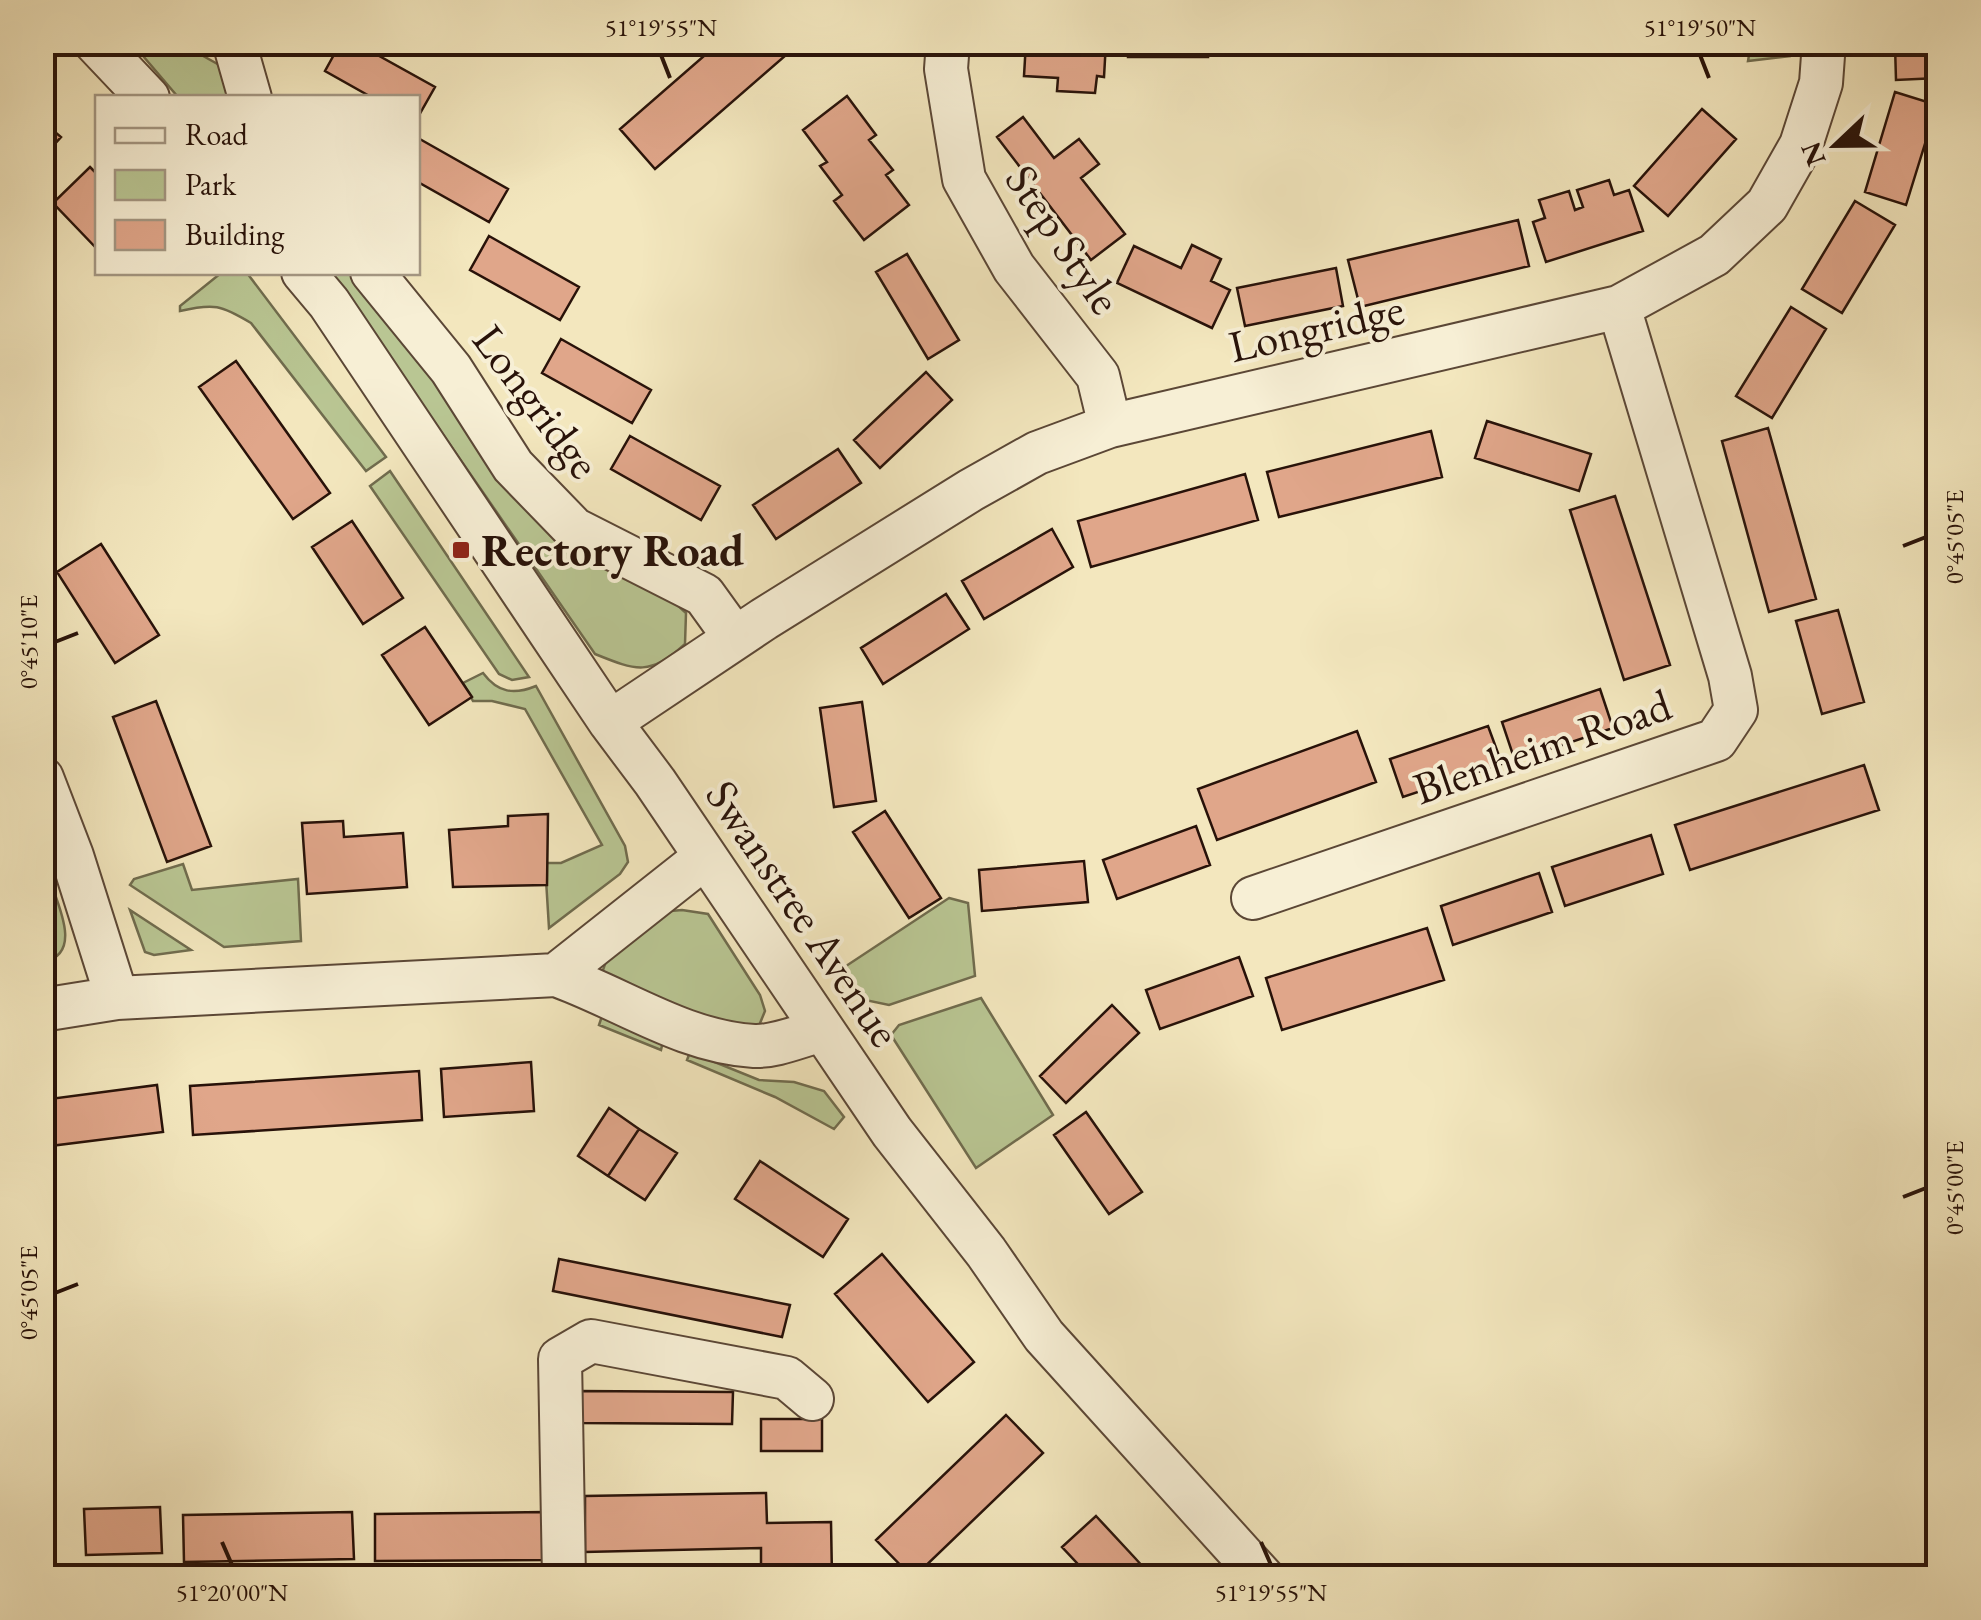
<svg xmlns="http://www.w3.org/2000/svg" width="1981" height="1620" viewBox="0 0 1981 1620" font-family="'EB Garamond',serif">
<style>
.green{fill:#b9c693;stroke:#706c4e;stroke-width:2.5}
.building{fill:#e0a68a;stroke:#281209;stroke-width:2.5}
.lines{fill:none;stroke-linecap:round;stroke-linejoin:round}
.minor-casing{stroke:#5b4736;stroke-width:46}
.minor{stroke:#f7efd5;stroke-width:42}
.ticks{fill:none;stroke:#281209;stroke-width:4}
.poi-dot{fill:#8f2418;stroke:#f7efd5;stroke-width:4}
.labels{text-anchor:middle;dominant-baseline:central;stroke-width:8;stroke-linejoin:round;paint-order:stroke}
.street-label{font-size:45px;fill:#281209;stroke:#f7efd5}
.poi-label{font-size:45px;font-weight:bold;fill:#281209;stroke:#f7efd5;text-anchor:start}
.neatline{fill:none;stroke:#281209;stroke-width:4}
.ticks-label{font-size:25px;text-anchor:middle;fill:#281209}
</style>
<rect width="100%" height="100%" fill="#f3e7be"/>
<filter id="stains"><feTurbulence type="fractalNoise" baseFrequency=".002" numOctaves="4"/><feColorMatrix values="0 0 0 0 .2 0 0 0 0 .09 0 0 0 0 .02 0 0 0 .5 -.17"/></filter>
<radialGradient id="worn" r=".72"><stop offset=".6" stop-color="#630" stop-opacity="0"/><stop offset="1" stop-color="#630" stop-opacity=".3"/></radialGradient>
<path class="green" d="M132,43H190L198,53L230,71L237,97H178Z
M1751,43H1792L1790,56L1748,61Z
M221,273H247L386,457L366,471L251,323C221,305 214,303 180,311V306Z
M331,273H352L435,383L686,613L685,644C650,676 637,671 595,654Z
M390,471L529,677L512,680L499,674L370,486Z
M483,673C498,693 514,695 536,686L625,846L628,862L620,874L549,928L545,863H561L602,845L525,709L492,701H473L463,683Z
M183,864L192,890L298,879L301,941L224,947L130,885L134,879Z
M48,875C56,901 85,954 43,962V884Z
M949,898L968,903L975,976L889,1005L865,1000L843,968Z
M130,910L191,950L154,955L145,952Z
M682,910L708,914L760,995L765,1011L758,1028L739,1037L602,973L607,958L671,911Z
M981,998L1053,1115L976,1168L891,1035L899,1025Z
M602,1016L663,1041L661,1050L599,1025Z
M690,1052L759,1080L794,1082L824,1091L844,1117L834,1129L775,1097L687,1060Z"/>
<path class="building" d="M341,42H354L435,87L418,117V98H373L325,71Z
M720,42H801L655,169L620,129Z
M1026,42H1106L1104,77L1097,76L1095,93L1057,91L1058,78L1024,76Z
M1128,42H1208V57H1128Z
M1938,44V78L1896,80L1895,45Z
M1895,92L1937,105L1906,205L1865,192Z
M847,96L876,135L869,140L893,170L886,175L909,205L864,240L834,201L842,195L820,166L827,162L803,130Z
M1702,109L1736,139L1668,216L1634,186Z
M1023,117L1054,158L1079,139L1099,164L1081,178L1125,234L1091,260L997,137Z
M42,121L61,137L42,158Z
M418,138L508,189L489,222L418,182Z
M90,167L98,175V250L53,203Z
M1609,180L1614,195L1629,190L1643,231L1546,262L1533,222L1545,218L1539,200L1569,191L1575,210L1583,207L1577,190Z
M1855,201L1895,225L1842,313L1802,289Z
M1518,220L1529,266L1360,307L1348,260Z
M489,236L579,287L560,320L470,270Z
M1192,245L1221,259L1211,281L1230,290L1212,328L1117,283L1134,246L1181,268Z
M907,254L959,340L928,359L876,272Z
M1336,268L1343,306L1245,326L1237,288Z
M1791,307L1826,329L1772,418L1736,396Z
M561,339L651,390L632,423L542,373Z
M236,361L330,493L293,519L199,387Z
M926,372L952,400L880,468L854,440Z
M1487,421L1591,454L1579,491L1475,458Z
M1768,428L1816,599L1769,612L1722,441Z
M1431,431L1442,477L1279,517L1267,472Z
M630,436L720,486L701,520L611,469Z
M838,449L861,483L776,539L753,505Z
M1245,474L1258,520L1091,567L1078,521Z
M1615,496L1670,665L1624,680L1570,510Z
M352,521L403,598L363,624L312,547Z
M1052,529L1073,567L984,619L962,581Z
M101,544L159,635L115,663L57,572Z
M946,594L969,629L883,684L861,648Z
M1838,610L1864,702L1822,714L1796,621Z
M425,627L472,697L429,725L382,655Z
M1600,689L1613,728L1515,761L1502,722Z
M156,701L211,846L167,862L113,717Z
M862,702L876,801L834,807L820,708Z
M1488,726L1502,764L1403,797L1390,759Z
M1357,731L1376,782L1217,840L1198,789Z
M1864,765L1879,810L1690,870L1675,825Z
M885,811L941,898L909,918L853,832Z
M548,814L547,885L453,887L449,830L508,826V816Z
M343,821L344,837L403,833L407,887L307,894L302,823Z
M1196,826L1210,865L1117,899L1103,860Z
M1651,835L1663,874L1565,906L1552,867Z
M1084,861L1088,902L982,911L979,870Z
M1539,873L1552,912L1453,945L1441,906Z
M1427,928L1444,980L1282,1030L1266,978Z
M1239,957L1253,996L1160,1029L1146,990Z
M1112,1005L1139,1033L1066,1103L1040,1076Z
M531,1062L534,1111L444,1117L441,1069Z
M419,1071L422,1120L193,1135L190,1086Z
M157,1085L163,1132L42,1147V1100Z
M609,1108L639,1129L608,1176L578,1156Z
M1086,1112L1142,1192L1109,1214L1054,1135Z
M639,1129L677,1153L645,1200L608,1176Z
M760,1161L848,1219L823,1257L735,1199Z
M882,1254L974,1362L928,1402L835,1294Z
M559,1259L790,1305L782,1337L553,1291Z
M578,1391L733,1392L732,1424L578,1423Z
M1006,1415L1043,1453L913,1578L876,1540Z
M761,1419H822V1451H761Z
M766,1493L767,1523L831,1522L832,1577L761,1578V1548L585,1552V1496Z
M160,1507L162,1553L86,1555L84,1509Z
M352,1512L354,1559L184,1562L183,1515Z
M544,1512L545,1560L375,1561V1514Z
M1096,1516L1135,1558L1153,1578H1091L1062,1547Z"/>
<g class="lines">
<defs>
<path id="minor" d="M95,42L148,98
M234,42L250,98
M948,42L946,69L964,179L1014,268L1098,376L1110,426
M303,272L329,303L610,722L655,782L892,1132L986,1252L1044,1336L1263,1578
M372,272L451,369L513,466L574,529L704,595L735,638
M610,722L764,619L971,490L1037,453L1110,426L1619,307L1714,255L1767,205L1801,145L1821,83L1824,42
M42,778L72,856L117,998
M1253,898L1716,740L1736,710L1730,676L1619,307
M556,975L704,858
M42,1010L117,998L556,975C621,998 683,1042 754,1046C776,1047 802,1035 823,1030
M564,1578L560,1359L591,1341L787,1378L812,1399"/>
</defs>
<use href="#minor" class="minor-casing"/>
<use href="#minor" class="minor"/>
</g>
<path class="ticks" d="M661,55L670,78M1700,55L1709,78M1903,546L1926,537M55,642L78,633M1903,1197L1926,1188M55,1293L78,1284M222,1542L232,1565M1261,1542L1271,1565"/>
<rect class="poi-dot" x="451" y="540" width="20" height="20" rx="5"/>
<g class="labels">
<g class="street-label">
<text transform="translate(1064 239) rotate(56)">Step Style</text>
<text transform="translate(1316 327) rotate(-13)">Longridge</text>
<text transform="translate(537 401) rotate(53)">Longridge</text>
<text transform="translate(1542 746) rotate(-19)">Blenheim Road</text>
<text transform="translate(804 913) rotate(56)">Swanstree Avenue</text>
</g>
<g class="poi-label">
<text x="481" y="550">Rectory Road</text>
</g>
</g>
<rect width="1981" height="1620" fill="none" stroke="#f3e7be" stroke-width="110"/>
<rect x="95" y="95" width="325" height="180" fill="#f7efd5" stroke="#a49783" stroke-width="2.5"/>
<rect x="115" y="128" width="50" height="15" fill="#f7efd5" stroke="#a49783" stroke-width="2.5"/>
<text x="185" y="145" font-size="30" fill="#281209">Road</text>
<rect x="115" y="170" width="50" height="30" fill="#b9c693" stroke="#a49783" stroke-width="2.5"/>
<text x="185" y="195" font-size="30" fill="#281209">Park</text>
<rect x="115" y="220" width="50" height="30" fill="#e0a68a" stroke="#a49783" stroke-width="2.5"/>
<text x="185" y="245" font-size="30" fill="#281209">Building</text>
<g transform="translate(1836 145) rotate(248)" stroke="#f7efd5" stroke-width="8" paint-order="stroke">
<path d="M0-8L18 38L0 25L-18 38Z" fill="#281209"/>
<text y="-15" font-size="28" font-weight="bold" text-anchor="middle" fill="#281209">N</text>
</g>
<rect x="55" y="55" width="1871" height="1510" class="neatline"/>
<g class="ticks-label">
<text x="661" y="36">51°19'55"N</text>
<text x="1700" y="36">51°19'50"N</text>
<text transform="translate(1954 537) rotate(-90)" y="9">0°45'05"E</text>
<text transform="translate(28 642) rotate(-90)" y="9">0°45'10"E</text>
<text transform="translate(1954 1188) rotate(-90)" y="9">0°45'00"E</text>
<text transform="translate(28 1293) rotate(-90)" y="9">0°45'05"E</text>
<text x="232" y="1601">51°20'00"N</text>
<text x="1271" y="1601">51°19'55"N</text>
</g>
<rect width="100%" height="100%" filter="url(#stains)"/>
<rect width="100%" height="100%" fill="url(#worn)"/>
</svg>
